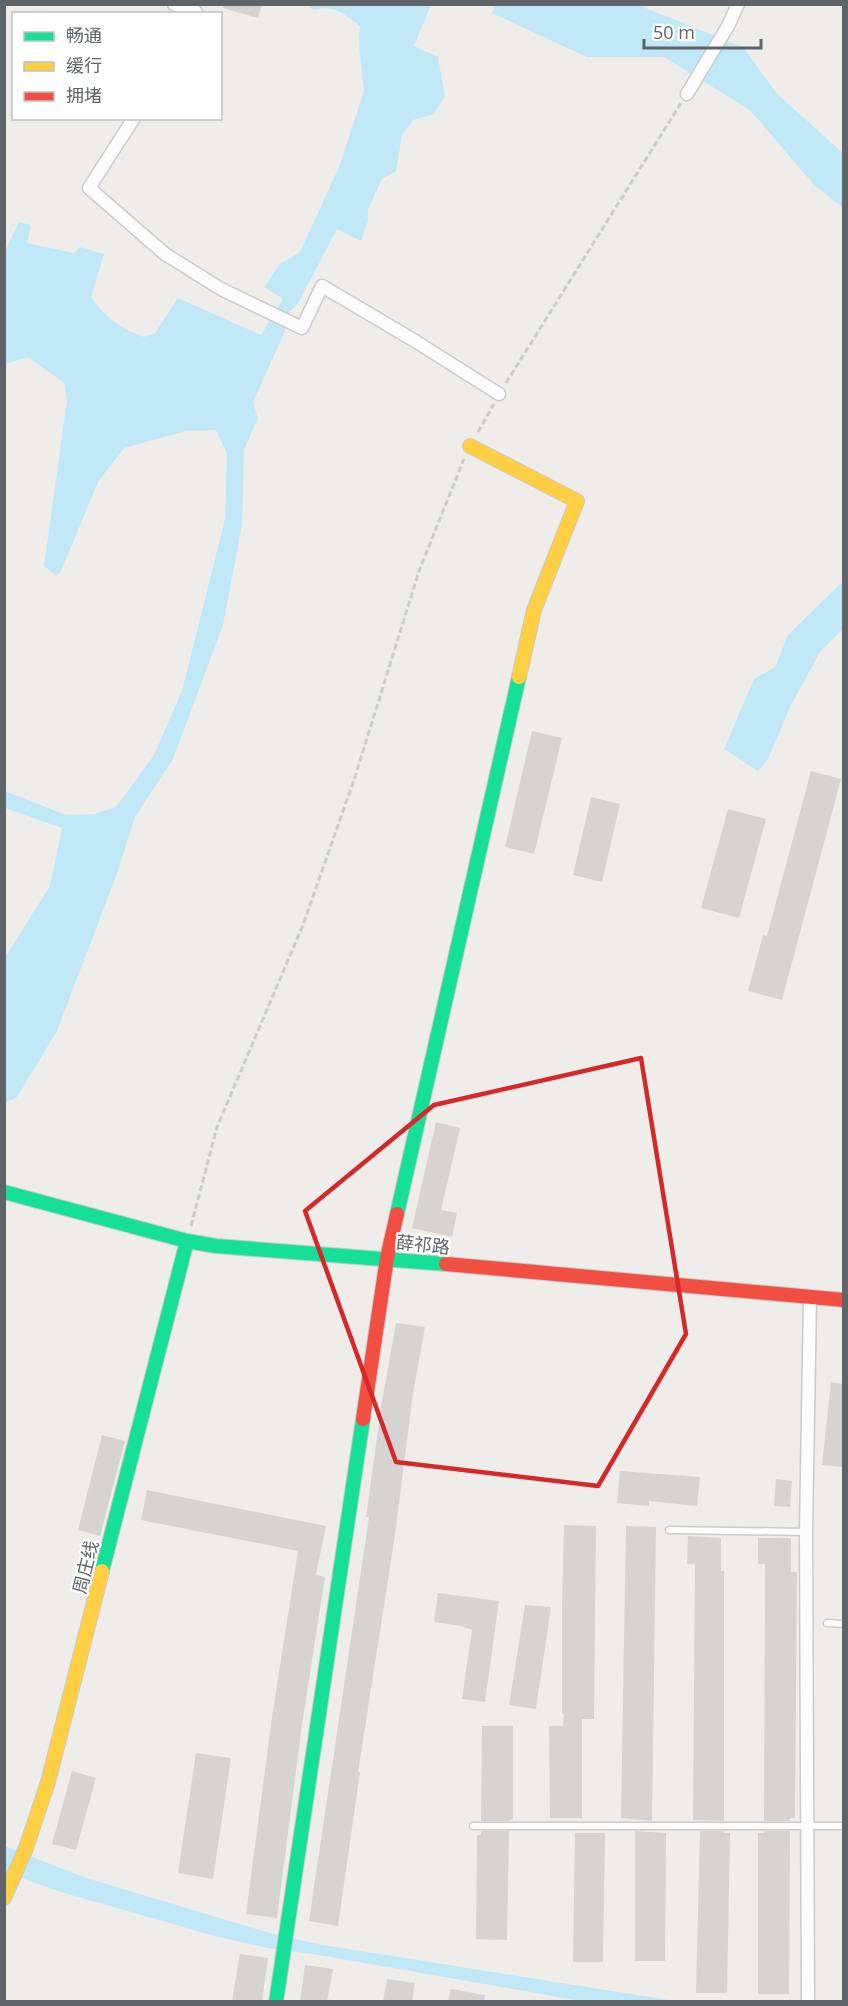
<svg xmlns="http://www.w3.org/2000/svg" width="848" height="2006" viewBox="0 0 848 2006" font-family="'Open Sans','Noto Sans SC',sans-serif">
<style>
.water{fill:#c0e8f7}
.building{fill:#d5d4d3}
.lines{fill:none;stroke-linecap:round;stroke-linejoin:round}
.lane-casing{stroke:#cbcbca;stroke-width:9}
.street-casing{stroke:#cbcbca;stroke-width:15}
.fast-casing{stroke:#c9cac9;stroke-width:16}
.slow-casing{stroke:#c9cac9;stroke-width:16}
.jam-casing{stroke:#c9cac9;stroke-width:16}
.path{stroke:#c9cecb;stroke-width:3;stroke-dasharray:6 3;stroke-linecap:butt}
.lane{stroke:#fdfcfc;stroke-width:6}
.street{stroke:#fdfcfc;stroke-width:12}
.fast{stroke:#16e098;stroke-width:14}
.slow{stroke:#ffcf43;stroke-width:14}
.jam{stroke:#f24e42;stroke-width:14}
.marked{fill:none;stroke:#d62828;stroke-width:4.5;stroke-linejoin:round}
.labels{text-anchor:middle;dominant-baseline:central;stroke-width:4.5;stroke-linejoin:round;paint-order:stroke}
.street-label{font-size:18px;fill:#5f6468;stroke:#fff}
</style>
<rect width="100%" height="100%" fill="#efedea"/>
<path class="water" d="M307,5H431L414,46L438,57L445,96L434,114L413,120L402,135L396,171L382,179L368,209V221L361,241L337,229L297,305L289,312L285,331L253,402L258,418L244,450L242,525L223,625L173,759L135,817L116,876L57,1031L17,1097L5,1103L4,959L50,886L62,828L5,808V791L66,815L94,814L116,807L154,755L182,691L225,519L227,454L216,430L186,431L124,448L98,482L60,573L55,575L44,566L67,400L64,383L28,357L5,364V251L19,222L31,225L27,243L74,253L80,247L104,254L91,297C107,320 118,326 144,337L155,333L178,298L261,335L283,299L264,287L280,264L300,252L339,167L364,91L359,46L360,26C344,14 334,4 314,10Z
M495,5H638L743,47L777,94L843,153V208L815,186L750,110L664,57H587L492,13Z
M843,583V629L820,652L790,707L768,759L758,771L724,749L754,679L775,667L788,635L840,584Z
M5,1846L83,1877L273,1934L323,1945L675,2001H581L319,1955L268,1948L215,1936L58,1891L5,1872Z"/>
<path class="building" d="M224,4H262L258,18L223,8Z
M532,731L562,738L534,854L505,847Z
M811,771L841,779L782,1000L748,991L763,935L767,936Z
M591,797L620,804L602,882L573,875Z
M728,809L766,819L739,918L701,908Z
M436,1122L460,1128L441,1210L457,1213L452,1237L412,1228Z
M396,1323L425,1327L413,1393L395,1535L358,1772H360L338,1926L309,1921L369,1517H366L382,1401Z
M831,1382L843,1384V1467L822,1465Z
M102,1435L125,1441L100,1536L78,1530Z
M620,1471L700,1477L697,1506L649,1501V1506L617,1503Z
M776,1479L792,1481L790,1507L774,1506Z
M147,1490L326,1526L316,1575L325,1577L302,1724L277,1918L246,1914L272,1717L298,1551L141,1520Z
M564,1525L596,1526L594,1719H582V1818H550L549,1726H563L564,1714L562,1713V1609Z
M626,1526L656,1527L652,1821L621,1818Z
M688,1536L721,1538V1571H724V1821L693,1820L695,1564H687Z
M758,1538H791V1572H797L795,1818H790V1821H764L765,1564H758Z
M438,1593L499,1601L485,1702L462,1699L472,1630L461,1626L434,1622Z
M525,1605L551,1607L536,1709L509,1705Z
M482,1726H513V1819L509,1821H481Z
M196,1753L231,1758L213,1879L178,1873Z
M72,1771L96,1778L76,1850L52,1844Z
M481,1831H509L507,1940L476,1939L477,1835H481Z
M635,1831L666,1833L665,1961H635Z
M700,1831H724V1833H730L727,1993H696Z
M764,1831H790L789,1994H758V1833H764Z
M575,1833H605L603,1962H573Z
M240,1954L268,1958L262,2001H232Z
M305,1965L333,1969L327,2001H300Z
M387,1979L415,1983L412,2001H383Z
M451,1989L485,1995L484,2001H448Z"/>
<g class="lines">
<defs>
<path id="lane" d="M669,1530L806,1532
M827,1623L844,1624
M473,1826H844"/>
<path id="street" d="M174,4L196,12L195,14
M687,94L728,26L738,4
M134,118L89,188L165,254L221,289L302,328L322,286L415,341L499,394
M808,2002L806,1532L810,1297"/>
<path id="fast" d="M4,1192L187,1241L216,1246L446,1264
M397,1214L519,677
M102,1571L187,1241
M276,2002L363,1419"/>
<path id="slow" d="M470,446L577,501L534,610L519,677
M4,1898L26,1848L48,1782L102,1571"/>
<path id="jam" d="M446,1264L844,1300
M363,1419L387,1258L397,1214"/>
</defs>
<use href="#lane" class="lane-casing"/>
<use href="#street" class="street-casing"/>
<use href="#fast" class="fast-casing"/>
<use href="#slow" class="slow-casing"/>
<use href="#jam" class="jam-casing"/>
<path class="path" d="M506,383L681,103
M478,432L494,404
M191,1226L217,1127L303,925L354,780L419,571L464,459"/>
<use href="#lane" class="lane"/>
<use href="#street" class="street"/>
<use href="#fast" class="fast"/>
<use href="#slow" class="slow"/>
<use href="#jam" class="jam"/>
</g>
<path class="marked" d="M641,1058L686,1334L598,1486L396,1462L305,1211L434,1105Z"/>
<g class="labels">
<g class="street-label">
<text transform="translate(423 1244) rotate(6)">薛祁路</text>
<text transform="translate(85 1567) rotate(-76)">周庄线</text>
</g>
</g>
<rect width="848" height="2006" fill="none" stroke="#5f6468" stroke-width="12"/>
<rect x="12" y="12" width="210" height="108" fill="#ffffff" stroke="#bfc1c3" stroke-width="1.5"/>
<rect x="24" y="32" width="30" height="9" fill="#16e098" stroke="#bfc1c3" stroke-width="1.5"/>
<text x="66" y="42" font-size="18" fill="#5f6468">畅通</text>
<rect x="24" y="62" width="30" height="9" fill="#ffcf43" stroke="#bfc1c3" stroke-width="1.5"/>
<text x="66" y="72" font-size="18" fill="#5f6468">缓行</text>
<rect x="24" y="92" width="30" height="9" fill="#f24e42" stroke="#bfc1c3" stroke-width="1.5"/>
<text x="66" y="102" font-size="18" fill="#5f6468">拥堵</text>
<path d="M644 39v9h117v-9" fill="none" stroke="#5f6468" stroke-width="3"/>
<text x="653" y="39" font-size="18" fill="#5f6468" stroke="#ffffff" stroke-width="4.5" paint-order="stroke">50 m</text>
</svg>
